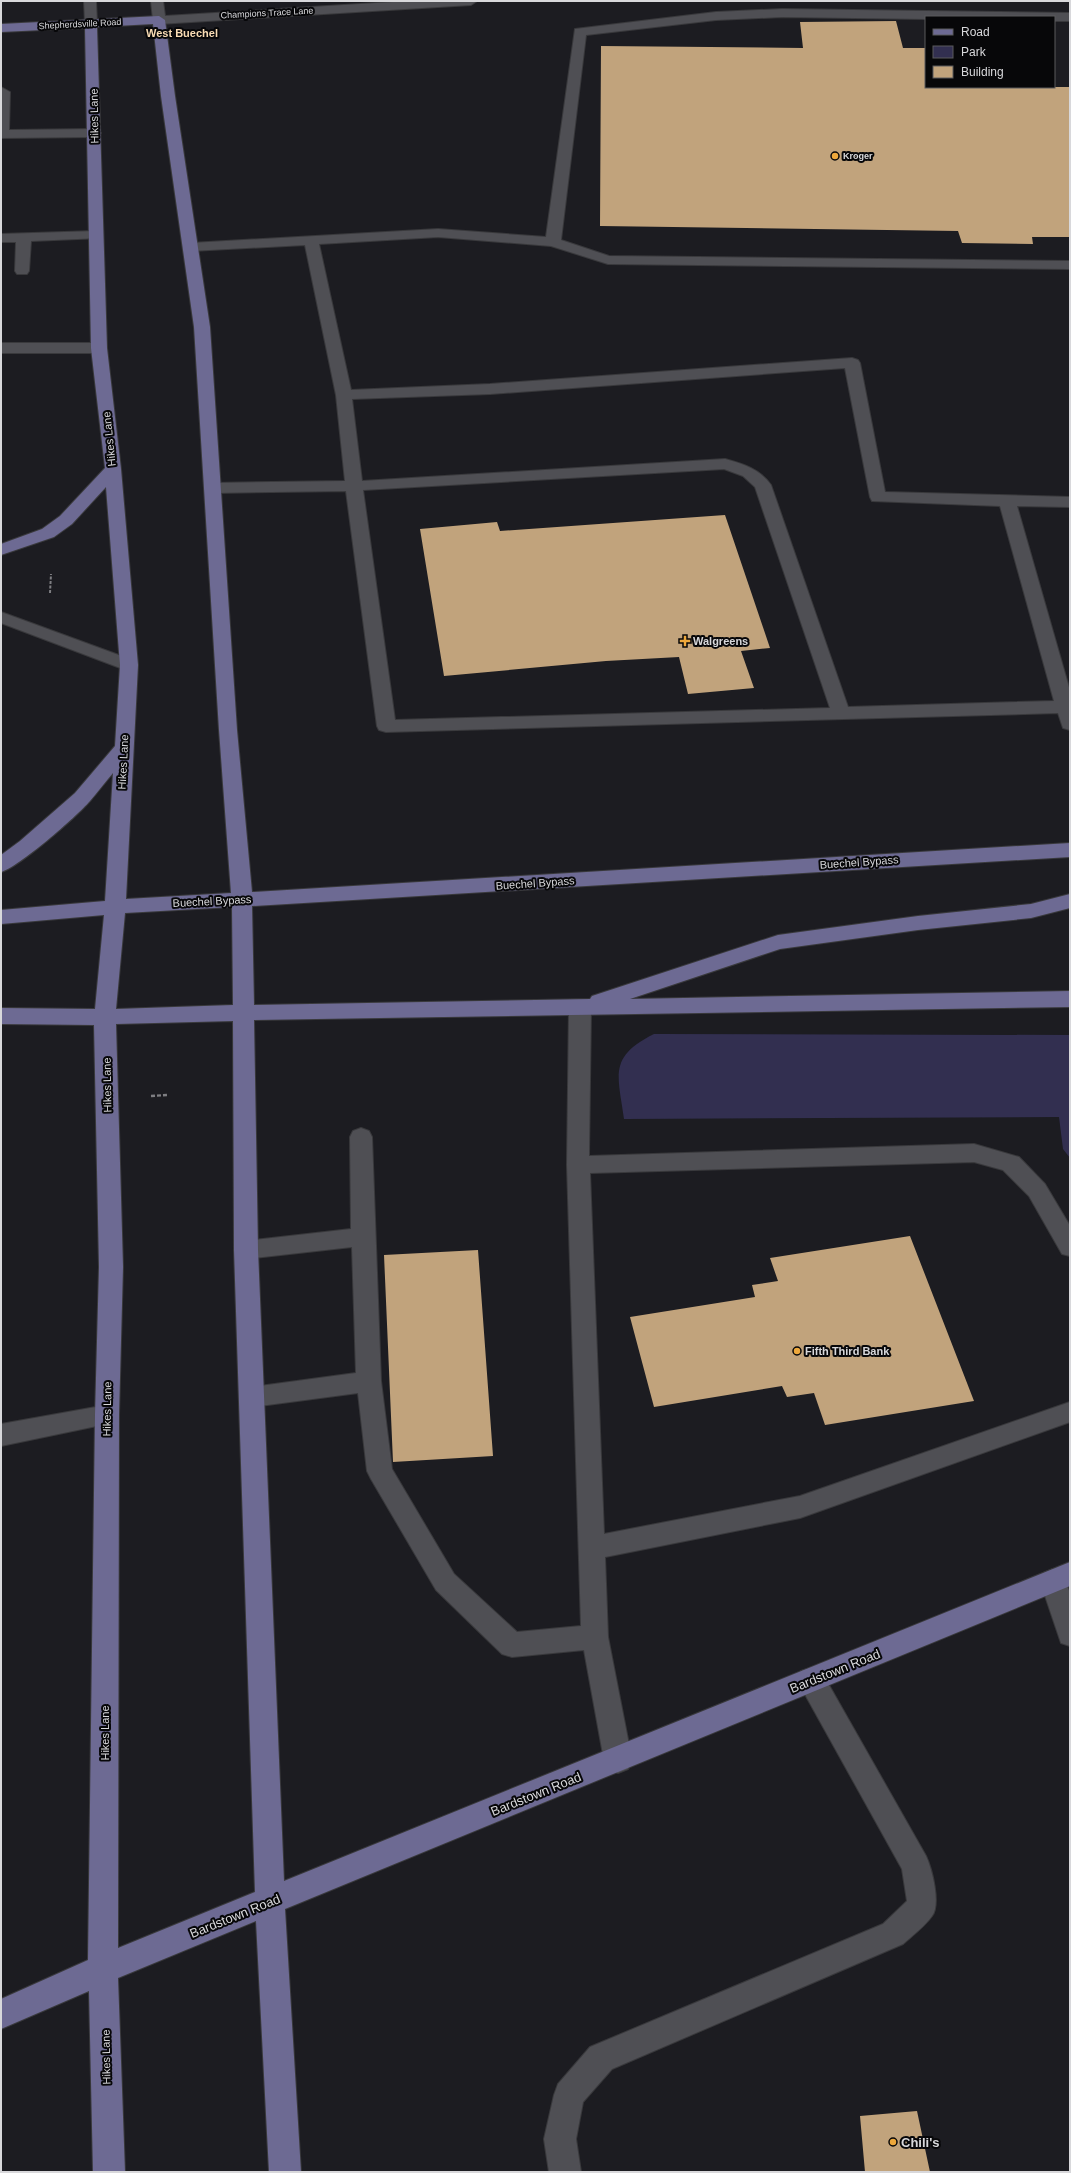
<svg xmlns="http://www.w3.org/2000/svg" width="1071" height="2173" viewBox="0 0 1071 2173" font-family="Helvetica,sans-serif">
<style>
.green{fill:#322f50}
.building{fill:#c1a37c}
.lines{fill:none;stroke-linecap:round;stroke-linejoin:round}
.minor-casing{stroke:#39393c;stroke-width:2}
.major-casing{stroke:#39393c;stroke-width:2}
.path-far1{stroke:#7e7e82;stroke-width:2;stroke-dasharray:3 1.5;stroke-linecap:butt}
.path{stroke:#7e7e82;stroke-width:2.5;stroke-dasharray:4 2;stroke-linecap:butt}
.minor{fill:#4f4f54;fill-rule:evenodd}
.major{fill:#6d6a93;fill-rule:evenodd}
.poi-dot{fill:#eea83c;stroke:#070709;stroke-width:1.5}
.labels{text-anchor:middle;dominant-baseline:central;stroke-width:4;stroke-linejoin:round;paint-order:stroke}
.far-street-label{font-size:9px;fill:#d8d8db;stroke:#070709}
.far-poi-label{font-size:9px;font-weight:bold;fill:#d8d8db;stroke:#070709;text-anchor:start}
.far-quarter-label{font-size:11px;font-weight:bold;fill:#f8dbb4;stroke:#070709}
.street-label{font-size:11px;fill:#d8d8db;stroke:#070709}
.poi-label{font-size:11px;font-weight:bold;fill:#d8d8db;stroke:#070709;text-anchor:start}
.near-street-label{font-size:13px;fill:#d8d8db;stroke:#070709}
.near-poi-label{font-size:13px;font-weight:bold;fill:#d8d8db;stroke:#070709;text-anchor:start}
</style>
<rect width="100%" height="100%" fill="#1c1c21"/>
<path class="green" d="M654,1034L1070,1035V1158L1063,1149L1059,1117L624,1119C618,1075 608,1057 654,1034Z"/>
<path class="building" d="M896,21L903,48H926V87H1070V237H1032L1033,244L962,243L958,231L600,226L601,46L803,48L800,22Z
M725,515L770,648L741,651L754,688L688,694L679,657L606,661L444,676L420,529L497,522L500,531Z
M910,1236L974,1401L825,1425L814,1393L787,1397L782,1386L654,1407L630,1317L755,1297L752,1285L778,1281L770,1258Z
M478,1250L493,1456L393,1462L384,1255Z
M917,2111L930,2172H865L860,2116Z"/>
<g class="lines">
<defs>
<path id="minor" d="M84,1H96L97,23L95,26H87L85,23Z
M151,1H163L165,16L409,1H477L471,5L159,24L153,20Z
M782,9L1070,13V21H1054V17H926V19L782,17L716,20L586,35L561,240L609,256L1070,261V269L608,264L551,246L438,237L319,244L351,390L490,384L852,358L858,360L860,363L885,492L1070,497V507L1017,506L1070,691V730L1063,728L1058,713L386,732L379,730L377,726L346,491L212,493L206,492L204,488L206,484L212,483L345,481L336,395L305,245L191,251L186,250L184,247L186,244L191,243L438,229L546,237L575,29L716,12ZM845,368L870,497L872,501L1000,506L1054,701L848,707L771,485C760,469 743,464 725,459L362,481L352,399L490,394ZM724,469L743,476L755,487L830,708L395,720L363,490Z
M1,87L10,92L9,130L94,129L101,133L94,137L1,138Z
M96,231L101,232L103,235L101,238L31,241L29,271L27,274H17L15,271L16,242H1V234Z
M1,343H99L104,345L107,348L104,351L99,353H1Z
M1,612L135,661L138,665L135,669L129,671L123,669L1,623Z
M580,1000L588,1003L591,1008L589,1156L974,1144L1019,1157L1045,1184L1070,1226V1256L1062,1254L1029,1196L1003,1170L974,1162L590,1173L604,1534L800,1496L1070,1402V1422L800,1518L605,1557L608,1637L632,1760L628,1769L618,1773L608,1769L604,1760L584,1650L512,1657L502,1654L436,1590L371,1479L367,1471L358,1393L252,1407L243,1404L240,1397L243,1390L252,1387L356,1373L352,1247L246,1259L238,1257L234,1250L238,1243L246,1241L351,1229L350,1137L353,1131L361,1128L369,1131L372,1137L381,1381L392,1469L454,1574L517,1632L581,1626L567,1165L569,1008L572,1003Z
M107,1405L116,1408L119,1415L116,1422L1,1446V1424Z
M1053,1569L1062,1573L1070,1593V1646L1061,1643L1040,1581L1044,1573Z
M811,1668L821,1671L926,1856C932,1869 941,1904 932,1916C925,1926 912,1936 903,1944L612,2069L583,2102L576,2139L581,2172H549L544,2139L554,2095L558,2084L590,2047L883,1924L907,1901L902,1869L797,1680L801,1671Z"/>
<path id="major" d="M159,16L165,20L175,96L210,327L237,730L252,892L1070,843V857L252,906L254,1005L590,999L592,996L778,935L918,916L1031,904L1070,894V908L1031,918L918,930L780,949L630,999L1070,991V1007L254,1020L258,1250L284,1881L1070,1562V1586L285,1909L301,2172H269L256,1921L118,1978L125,2172H93L89,1991L1,2029V1999L88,1960L95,1415L99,1267L94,1025L1,1024V1008L95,1009L104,915L1,924V910L105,901L113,773C105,782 98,792 90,801C76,817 19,867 1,872V855L20,841L75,793L115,746L120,665L106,487L72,524L54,537L1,555V544L42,529L60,516L105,468L91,348L85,28L1,32V24ZM153,24L161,96L194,327L219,730L231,893L126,899L138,665L121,469L107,348L97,27ZM232,907L233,1005L116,1009L125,913ZM233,1021L234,1250L255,1892L118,1948L119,1415L123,1267L116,1024Z"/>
</defs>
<use href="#minor" class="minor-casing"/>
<use href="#major" class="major-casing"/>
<path class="path-far1" d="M50,593L51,574"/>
<path class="path" d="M151,1096L167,1095"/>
<use href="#minor" class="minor"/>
<use href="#major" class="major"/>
</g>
<g class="poi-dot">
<circle cx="835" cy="156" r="4"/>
<path d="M683 635h4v4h4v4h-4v4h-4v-4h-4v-4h4z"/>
<circle cx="797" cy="1351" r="4"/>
<circle cx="893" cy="2142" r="4"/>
</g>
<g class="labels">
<g class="far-street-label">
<text transform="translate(267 13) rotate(-3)">Champions Trace Lane</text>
<text transform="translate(80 24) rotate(-3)">Shepherdsville Road</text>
</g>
<g class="far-poi-label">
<text x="843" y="156">Kroger</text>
</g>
<g class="far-quarter-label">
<text x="182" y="33">West Buechel</text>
</g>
<g class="street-label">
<text transform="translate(94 116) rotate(-91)">Hikes Lane</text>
<text transform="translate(109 439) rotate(-96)">Hikes Lane</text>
<text transform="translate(123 762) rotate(-87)">Hikes Lane</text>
<text transform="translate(859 862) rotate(-4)">Buechel Bypass</text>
<text transform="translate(535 883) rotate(-4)">Buechel Bypass</text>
<text transform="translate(212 901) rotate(-3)">Buechel Bypass</text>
<text transform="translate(107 1085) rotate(-91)">Hikes Lane</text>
<text transform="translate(107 1409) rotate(-89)">Hikes Lane</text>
<text transform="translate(105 1733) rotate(-90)">Hikes Lane</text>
<text transform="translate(106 2057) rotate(-91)">Hikes Lane</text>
</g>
<g class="poi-label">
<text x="693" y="641">Walgreens</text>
<text x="805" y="1351">Fifth Third Bank</text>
</g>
<g class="near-street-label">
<text transform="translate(835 1671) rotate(-22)">Bardstown Road</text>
<text transform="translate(536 1794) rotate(-22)">Bardstown Road</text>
<text transform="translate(235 1916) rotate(-22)">Bardstown Road</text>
</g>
<g class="near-poi-label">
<text x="901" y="2142">Chili's</text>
</g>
</g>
<rect width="1071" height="2173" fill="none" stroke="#d8d8db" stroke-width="4"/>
<rect x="925" y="16" width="130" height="72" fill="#070709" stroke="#5b5b5d"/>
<rect x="933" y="29" width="20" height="6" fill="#6d6a93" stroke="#5b5b5d"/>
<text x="961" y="36" font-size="12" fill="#d8d8db">Road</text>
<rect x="933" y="46" width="20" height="12" fill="#322f50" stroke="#5b5b5d"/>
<text x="961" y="56" font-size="12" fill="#d8d8db">Park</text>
<rect x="933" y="66" width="20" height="12" fill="#c1a37c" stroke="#5b5b5d"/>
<text x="961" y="76" font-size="12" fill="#d8d8db">Building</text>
</svg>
